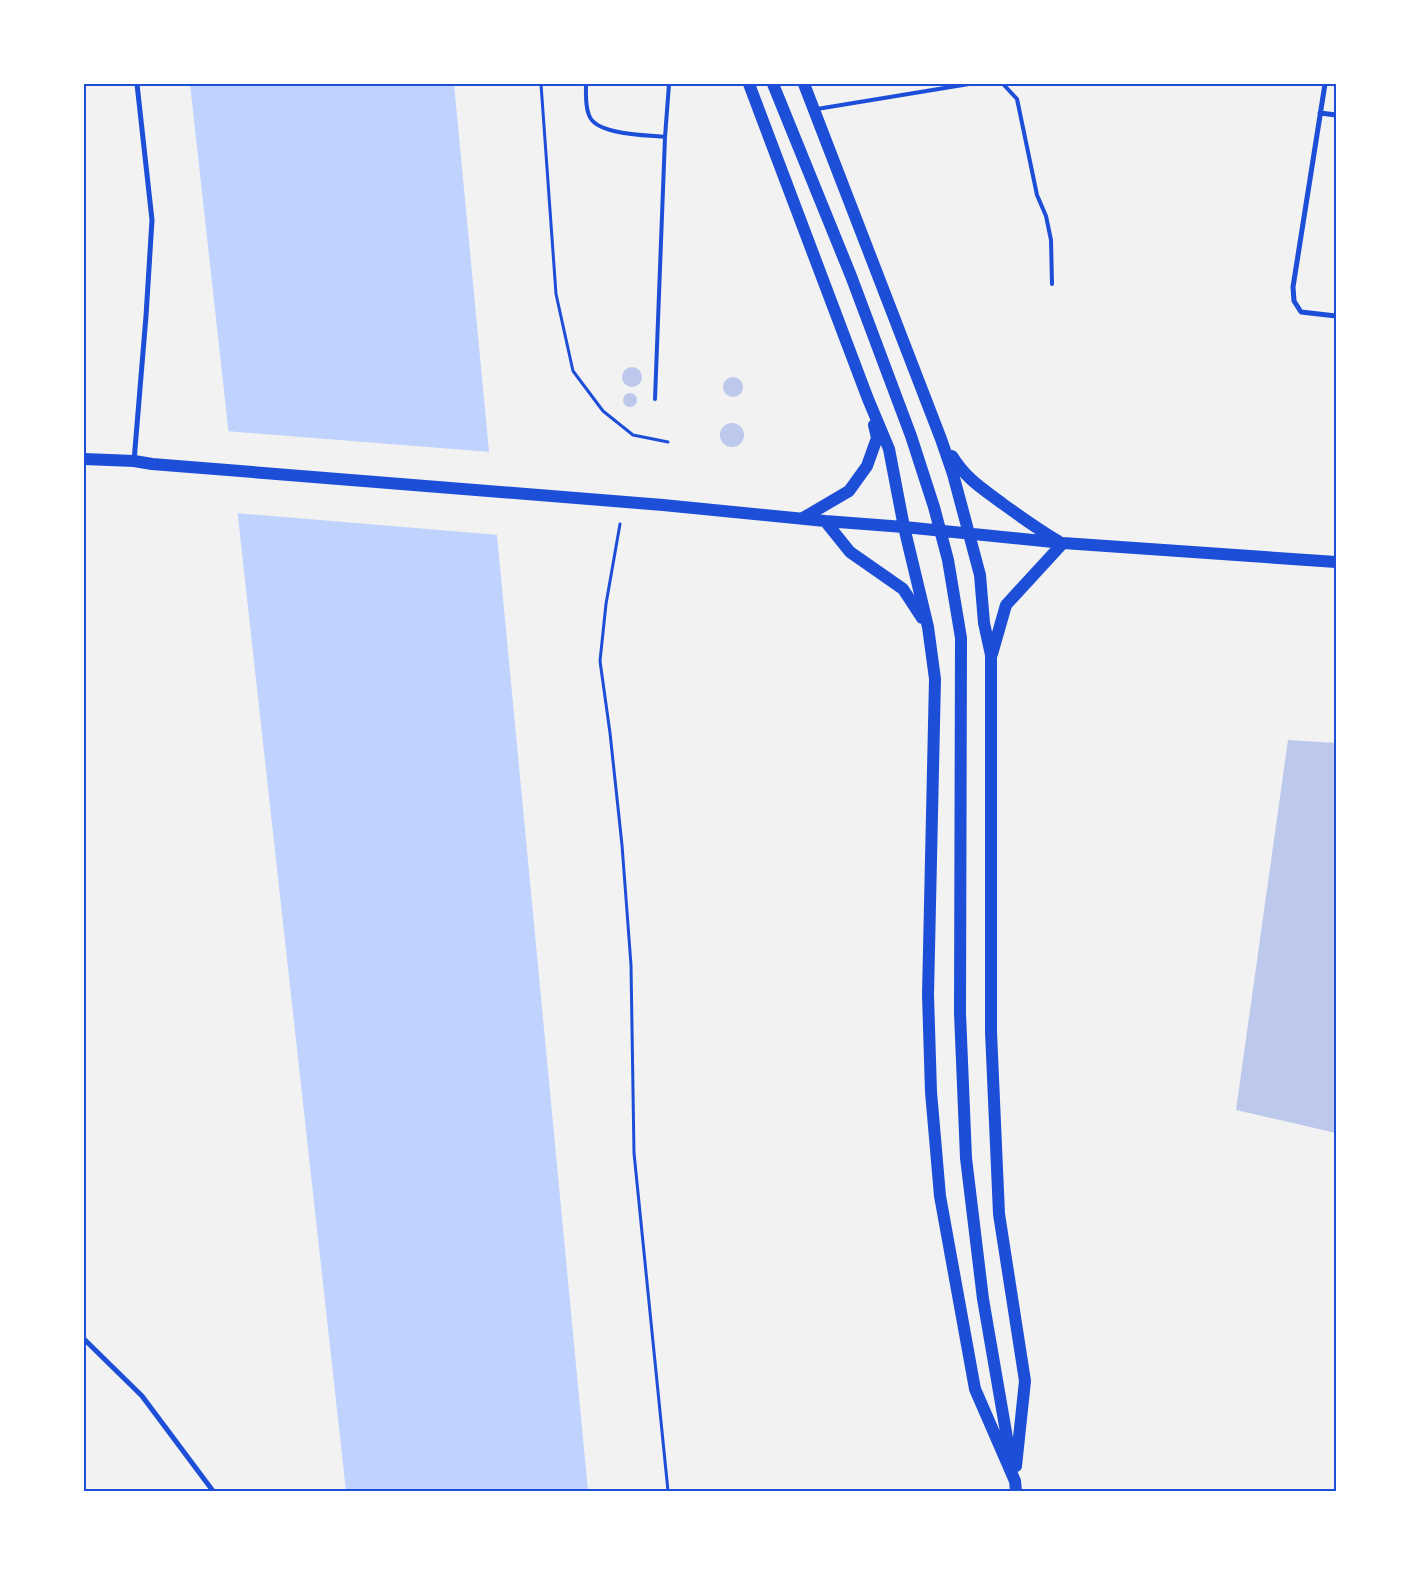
<svg xmlns="http://www.w3.org/2000/svg" width="1420" height="1575" viewBox="0 0 1420 1575" font-family="'Crimson Pro',serif">
<style>
.water{fill:#bfd3fe}
.pier{fill:#f2f2f2}
.building{fill:#bdc9ec}
.lines{fill:none;stroke-linecap:round;stroke-linejoin:round}
.path{stroke:#1d4ed8;stroke-width:3}
.service{stroke:#1d4ed8;stroke-width:4}
.minor{stroke:#1d4ed8;stroke-width:5}
.primary{stroke:#1d4ed8;stroke-width:12}
.neatline{fill:none;stroke:#1d4ed8;stroke-width:2}
</style>
<rect width="100%" height="100%" fill="#f2f2f2"/>
<path class="water" d="M190,84H454L588,1491H346Z"/>
<path class="pier" d="M226,431L491,452L499,535L235,513Z"/>
<path class="building" d="M622 377a10 10 0 1 1 20 0a10 10 0 1 1-20 0Z
M723 387a10 10 0 1 1 20 0a10 10 0 1 1-20 0Z
M623 400a7 7 0 1 1 14 0a7 7 0 1 1-14 0Z
M720 435a12 12 0 1 1 24 0a12 12 0 1 1-24 0Z
M1288,740L1336,743V1133L1236,1110Z"/>
<g class="lines">
<path class="path" d="M541,84L556,294L573,371L603,411L633,435L668,442
M620,524L606,604L600,661L610,733L622,845L631,965L634,1153L668,1491"/>
<path class="service" d="M586,84C586,94 585,106 589,115C595,135 647,135 665,137L669,84
M1001,84H1003L1017,99L1037,195L1046,216L1051,240L1052,284
M817,109L969,84
M655,399L665,137"/>
<path class="minor" d="M1325,84L1293,287L1294,301L1301,312L1336,316
M1320,113L1336,115
M134,461L146,316L152,220L137,84
M84,1339L142,1396L213,1491"/>
<path class="primary" d="M749,84L868,399L889,449L904,527L928,627L935,679L928,995L931,1092L940,1196L975,1389L1015,1481L1016,1491
M773,84L851,276L911,436L934,507L948,560L961,638L960,1013L966,1158L983,1299L1011,1461
M804,84L941,439L953,474L980,575L984,623L991,655V1032L999,1214L1025,1381L1016,1466
M952,456C967,480 982,488 1003,504C1021,517 1039,530 1058,541
M84,459L134,461L152,464L663,505L825,521L904,527L1063,543L1336,562
M803,518L849,491L867,466L877,438L874,425
M825,521L850,552L903,589L922,618
M992,654L1006,605L1063,543"/>
</g>
<rect width="1420" height="1575" fill="none" stroke="#ffffff" stroke-width="170"/>
<rect x="85" y="85" width="1250" height="1405" class="neatline"/>
</svg>
